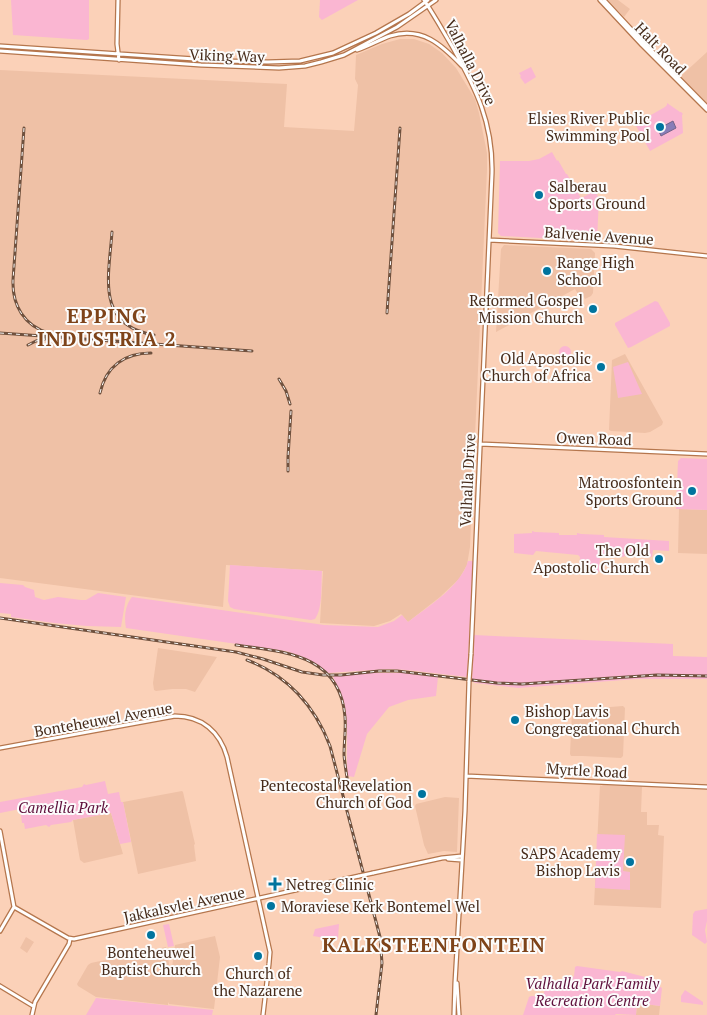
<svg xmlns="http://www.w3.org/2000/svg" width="707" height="1015" viewBox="0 0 707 1015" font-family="'PT Serif',serif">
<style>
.built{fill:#efc1a6}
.green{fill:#fab6d2}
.water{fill:#887db8;stroke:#746489}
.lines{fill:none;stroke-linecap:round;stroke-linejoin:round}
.secondary-casing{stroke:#b5764d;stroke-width:5.5}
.secondary{stroke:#fff;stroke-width:3}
.rail-casing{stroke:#6f513e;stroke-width:3}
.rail{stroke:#fcfcfc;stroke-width:1;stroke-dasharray:4;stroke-linecap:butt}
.secondary-bridge-casing{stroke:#b5764d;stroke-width:5.5;stroke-linecap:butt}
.secondary-bridge{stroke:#fff;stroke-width:3}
.poi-dot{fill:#00749e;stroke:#fcfcfc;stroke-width:2}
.labels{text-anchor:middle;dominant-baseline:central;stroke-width:4;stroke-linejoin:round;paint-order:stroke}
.street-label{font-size:15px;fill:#462b1a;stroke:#fcfcfc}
.poi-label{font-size:15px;fill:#462b1a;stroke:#fcfcfc;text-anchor:end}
.park-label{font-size:15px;font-style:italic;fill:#5f103c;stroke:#fcfcfc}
.district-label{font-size:20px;font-weight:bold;letter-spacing:1px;fill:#7e4319;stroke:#fcfcfc}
</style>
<rect width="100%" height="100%" fill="#fbd1b8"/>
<path class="built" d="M608,0H618L630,9L624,17Z
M400,39H414L429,44L442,53L456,68L475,99L479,113L487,153V170L470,547L467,565L459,579L440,597L408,622L401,614L390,621L374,626L320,623L323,571L226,565L223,607L0,578V70L287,84L284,127L354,131L358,85L355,79L356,55L382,44Z
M707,52V103L682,78V75Z
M504,245L591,249L595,253L593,293L591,296L585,299L581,292L578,294L575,289L496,332L501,249Z
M625,354L663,422L662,425L650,432L645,433L611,431L609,430L612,360Z
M679,509L707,510V554L678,553Z
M158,648L217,657L195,692L186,689H172L156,691L154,690L153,683Z
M623,706L625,708L623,756L621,758L583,756H571L570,754L572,711L573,710Z
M600,785L601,786L603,785L642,787L641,812H647V825H659L658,835L664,836L661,908L594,905Z
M182,791L183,792L195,844L194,845L196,861L138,874L123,802Z
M445,797L459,798L457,852L444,851L428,854L424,845L415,806L416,804Z
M111,813L123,854L84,863L80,860L73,820Z
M215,936L220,957L214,1009L169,1004L168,1002V1005L96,997L78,986L77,984L88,965L91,963L166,947L171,975L175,945Z
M26,937L34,942L27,953L20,948Z
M637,1003L660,1006L659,1015H636Z"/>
<path class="green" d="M11,0H89V39L87,40L13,35Z
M320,0H358L322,20L319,17Z
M531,67L536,77L525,84L520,77L521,76L519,73Z
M667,103L680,112H681L683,114L682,115L683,133L650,151L635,124L665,107L667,105Z
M552,152L557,161L558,160L566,174H567L581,198L593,192H596L599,199L597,239L595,241L501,236L498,233L500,161H529L539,159Z
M655,301L658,302L670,323V326L631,347L628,348L615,325V323Z
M559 352a6 6 0 1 1 12 0a6 6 0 1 1-12 0Z
M628,362L642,394L618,398L613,367Z
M681,458L707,459V510L676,509L678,461Z
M532,531L535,532L559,533V535H577V533L581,534L604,535V537L669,541V551L653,550L652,557L626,555L623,557L602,556L600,557L599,572L579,571L580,557L578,555L536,551L533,555L514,553V534L532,533Z
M468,561H473L467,677L407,670L388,669L328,673C312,660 305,657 286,651L126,628C124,618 125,605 132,597L324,625L378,627L394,621L402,615L408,622C429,606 461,586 468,561Z
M230,565L322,571C321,585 323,608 315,619L311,620L234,609L230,607L228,601Z
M0,583L23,585L25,587L34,590L35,597L44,600L58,597L81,600H86L98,593L126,597L121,627L87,626L54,623L11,617V614L0,613Z
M474,635L673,644V656L707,657V679H637L518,688L475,683L472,681Z
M370,673H404L438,677L436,696L408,700L389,707L367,734L354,777L348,776C345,751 350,726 344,702C342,693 336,685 333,676Z
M105,781L108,794L119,792L121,802H123L131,842L120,844L111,813L73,820L71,822L51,825L49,827L46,825L25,829L24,823H22L20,809L0,813V802L82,787L84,784L86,785Z
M597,834L625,835L623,871L630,872V890L595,888Z
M707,909V921L705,930L707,942L705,944L692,935L693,914L695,911Z
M169,924L174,946L168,947L163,925Z
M339,924L338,939L337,940L313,936L315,929Z
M577,966L620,972L622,971L645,977L662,988L660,1006L637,1003L636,1015L616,1014L615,1015H523L529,997L531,996H541L544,993L545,986L547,984L572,978L574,976L575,967Z
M685,990L703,1002V1005L681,1002V996Z
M96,998L213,1010L212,1015H86Z"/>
<path class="water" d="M673,121L676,128L661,136L658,129Z"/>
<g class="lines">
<defs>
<path id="secondary" d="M118,0L117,44L119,60
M424,0C434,15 443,31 452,46C476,89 493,122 492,173L471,654
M600,0L642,45L707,110
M604,0L644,43L707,107
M0,46L225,61L268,62L300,61L333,53L376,33L409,14L428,0
M357,50C369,46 379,40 390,36C422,26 442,45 462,66
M0,51L201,65L279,68L305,66L321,62L344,55L397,27L436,0
M489,240L614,246L707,256
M480,444L707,454
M0,748L175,716C202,716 220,732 227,757L270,952L269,964L263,1015
M466,776L707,787
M0,831L14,907
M448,859L462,860
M373,873L442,858L462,856
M14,907L68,938L74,939L359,876
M0,931L14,907
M457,983L459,1015
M0,986L33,1006
M32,1015L35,1002L69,944L70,939
M454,1015L455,983L465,811L469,681"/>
</defs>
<use href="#secondary" class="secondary-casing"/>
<use href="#secondary" class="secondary"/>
<defs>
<path id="rail" d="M24,128L13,280C12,305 24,326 49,333
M112,232C109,276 95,325 154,335
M387,313L400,128
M0,333L252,351
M28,345L36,341L45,339
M279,379L286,391L290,404
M100,393C106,366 125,353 151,353
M288,471V457L291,411
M0,618L236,652L263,659L302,672L323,675H341L379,671H397L497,683L522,684L657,675L707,676
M236,645C284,652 340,654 345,717C346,730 344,742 344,755C345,766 347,778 349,789
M247,660C287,675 315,706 330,746L380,937L382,963L376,1015"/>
</defs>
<use href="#rail" class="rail-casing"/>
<use href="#rail" class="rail"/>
<defs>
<path id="secondary-bridge" d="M469,681L471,654
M359,876L373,873"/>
</defs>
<use href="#secondary-bridge" class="secondary-bridge-casing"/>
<use href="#secondary-bridge" class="secondary-bridge"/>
</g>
<g class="poi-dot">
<circle cx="660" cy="127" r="5"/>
<circle cx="539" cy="195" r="5"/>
<circle cx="547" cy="271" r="5"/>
<circle cx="593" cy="309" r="5"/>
<circle cx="601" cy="367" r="5"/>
<circle cx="692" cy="491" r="5"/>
<circle cx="659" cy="559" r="5"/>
<circle cx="515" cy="720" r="5"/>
<circle cx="422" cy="794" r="5"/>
<circle cx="630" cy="862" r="5"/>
<path d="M272.5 876.5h5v5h5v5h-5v5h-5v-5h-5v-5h5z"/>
<circle cx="271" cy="906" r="5"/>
<circle cx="151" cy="935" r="5"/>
<circle cx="258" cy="956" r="5"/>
</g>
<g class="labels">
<g class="street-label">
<text transform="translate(661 48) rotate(46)">Halt Road</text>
<text transform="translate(227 55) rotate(2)">Viking Way</text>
<text transform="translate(471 62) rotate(63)">Valhalla Drive</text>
<text transform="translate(599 235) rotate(4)">Balvenie Avenue</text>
<text transform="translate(594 438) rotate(2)">Owen Road</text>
<text transform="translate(467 480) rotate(-87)">Valhalla Drive</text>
<text transform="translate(103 719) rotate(-10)">Bonteheuwel Avenue</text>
<text transform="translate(587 770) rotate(3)">Myrtle Road</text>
<text transform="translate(184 904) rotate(-12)">Jakkalsvlei Avenue</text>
</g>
<g class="poi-label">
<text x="650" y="118">Elsies River Public<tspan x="650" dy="17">Swimming Pool</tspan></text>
<text x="549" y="186" text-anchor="start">Salberau<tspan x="549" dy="17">Sports Ground</tspan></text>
<text x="557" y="262" text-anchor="start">Range High<tspan x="557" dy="17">School</tspan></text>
<text x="583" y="300">Reformed Gospel<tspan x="583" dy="17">Mission Church</tspan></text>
<text x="591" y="358">Old Apostolic<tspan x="591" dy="17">Church of Africa</tspan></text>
<text x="682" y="482">Matroosfontein<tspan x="682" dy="17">Sports Ground</tspan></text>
<text x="649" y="550">The Old<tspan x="649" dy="17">Apostolic Church</tspan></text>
<text x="525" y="711" text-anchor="start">Bishop Lavis<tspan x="525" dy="17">Congregational Church</tspan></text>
<text x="412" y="785">Pentecostal Revelation<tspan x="412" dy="17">Church of God</tspan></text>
<text x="620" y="853">SAPS Academy<tspan x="620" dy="17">Bishop Lavis</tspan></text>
<text x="286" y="884" text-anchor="start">Netreg Clinic</text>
<text x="281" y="906" text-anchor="start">Moraviese Kerk Bontemel Wel</text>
<text x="151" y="952" text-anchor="middle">Bonteheuwel<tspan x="151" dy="17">Baptist Church</tspan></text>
<text x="258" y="973" text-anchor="middle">Church of<tspan x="258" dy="17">the Nazarene</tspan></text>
</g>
<g class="park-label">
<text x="63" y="807">Camellia Park</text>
<text x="592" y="983">Valhalla Park Family<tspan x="592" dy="17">Recreation Centre</tspan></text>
</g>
<g class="district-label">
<text x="107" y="315">EPPING<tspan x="107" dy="23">INDUSTRIA 2</tspan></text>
<text x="434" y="944">KALKSTEENFONTEIN</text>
</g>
</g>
</svg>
